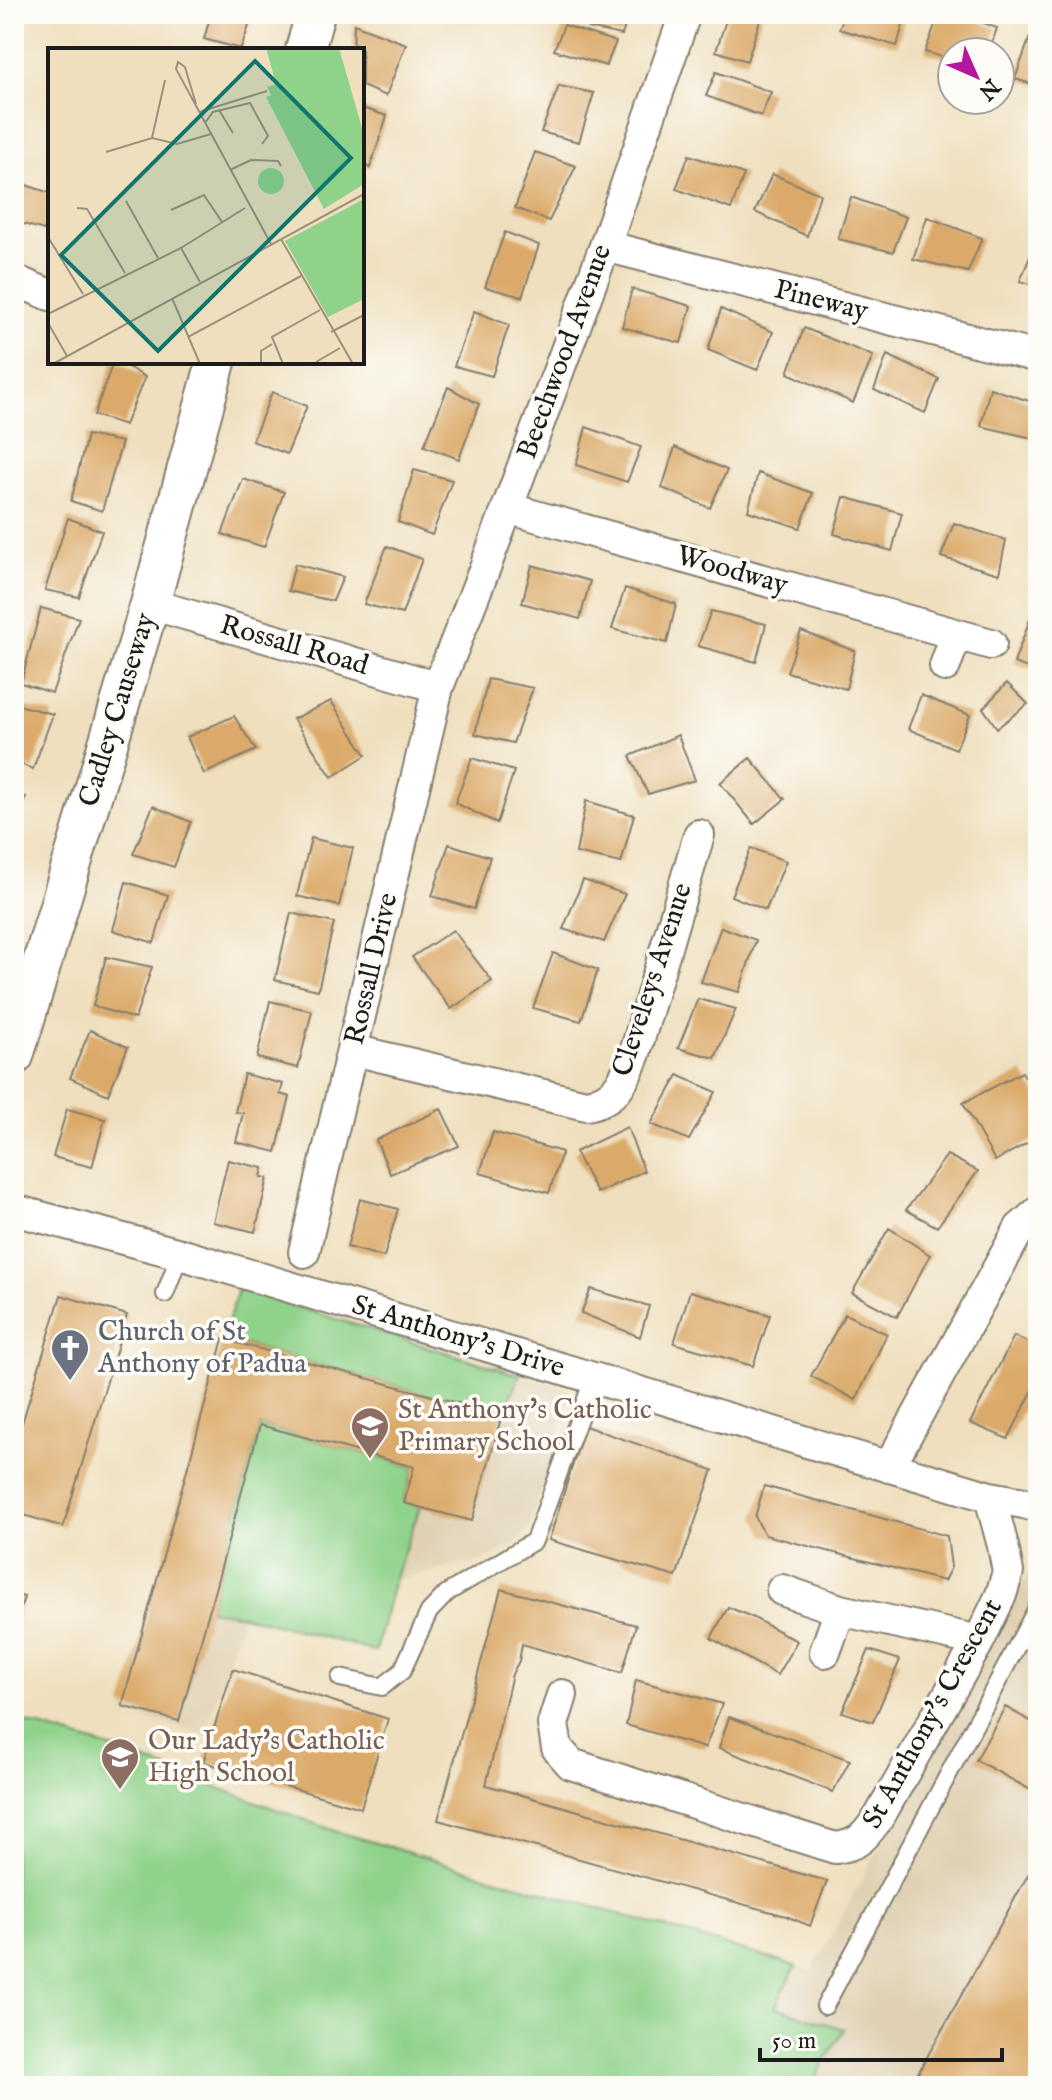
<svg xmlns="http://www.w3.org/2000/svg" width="1052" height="2100" viewBox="0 0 1052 2100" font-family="'IM FELL English',serif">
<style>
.built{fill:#e0d1b4}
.green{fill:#8fd28a;stroke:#567753;stroke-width:2}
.building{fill:#dbaa6a}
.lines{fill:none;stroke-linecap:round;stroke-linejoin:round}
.service-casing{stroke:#867e6d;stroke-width:20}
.minor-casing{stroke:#867e6d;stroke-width:34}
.tertiary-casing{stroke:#867e6d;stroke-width:42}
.service{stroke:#fff;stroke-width:16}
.minor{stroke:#fff;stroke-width:30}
.tertiary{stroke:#fff;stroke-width:38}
.labels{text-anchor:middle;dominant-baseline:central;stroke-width:7;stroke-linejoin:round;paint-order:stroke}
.street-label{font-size:28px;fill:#1c1c1c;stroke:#fdfcf7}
.worship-label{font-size:28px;fill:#5b616d;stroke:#fdfcf7;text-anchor:start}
.education-label{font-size:28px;fill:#785e54;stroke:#fdfcf7;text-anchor:start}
.inset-road{fill:none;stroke:#9b917d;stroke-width:2}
.view{fill:#0f766e;fill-opacity:0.15;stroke:#0f766e;stroke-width:4}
.inset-edge{fill:none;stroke:#1c1c1c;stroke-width:4}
</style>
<rect width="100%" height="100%" fill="#fdfcf7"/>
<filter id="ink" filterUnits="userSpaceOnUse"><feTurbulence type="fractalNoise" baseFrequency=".0125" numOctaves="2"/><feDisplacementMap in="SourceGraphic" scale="16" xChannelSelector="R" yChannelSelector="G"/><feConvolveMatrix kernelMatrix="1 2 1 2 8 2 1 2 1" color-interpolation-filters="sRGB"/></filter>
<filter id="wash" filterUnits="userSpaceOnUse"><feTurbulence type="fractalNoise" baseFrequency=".006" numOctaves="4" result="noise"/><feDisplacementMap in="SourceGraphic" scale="32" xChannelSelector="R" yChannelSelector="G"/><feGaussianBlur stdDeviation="1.8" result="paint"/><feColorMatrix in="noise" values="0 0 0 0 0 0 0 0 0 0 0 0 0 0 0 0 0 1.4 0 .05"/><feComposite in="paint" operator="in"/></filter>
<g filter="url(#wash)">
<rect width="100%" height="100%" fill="#efdfbe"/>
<path class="built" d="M238,1289L572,1390L531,1523L521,1538L510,1547L481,1561L394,1580L375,1651L242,1616L205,1734L124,1713L205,1402Z
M1038,1555V2086H14V1719L114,1749L338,1832L812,1971Z"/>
<path class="green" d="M238,1289L520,1375L502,1415L223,1339Z
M260,1425L414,1467L404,1502L420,1507L394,1580L375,1651L242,1615L209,1610Z
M14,1719L114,1749L338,1832L796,1966L775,2007L844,2029L810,2086H14Z"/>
<g id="blocks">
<path class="building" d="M211,14H253L241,49L204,39Z
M593,14H629L622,35L588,28Z
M728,14H762L747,61L716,51Z
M845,14H906L897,46L839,29Z
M939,14H959L997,28L989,52H952V60L925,52Z
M354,24L406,44L386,96L362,86V50H353Z
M564,25L616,42L606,66L554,50Z
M1031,34L1038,36V86L1015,79Z
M716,72L771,92L761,116L706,96Z
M559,86L594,93L579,142L541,132Z
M362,108L387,116L370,168L362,164Z
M535,152L576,166L549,221L515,208Z
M689,155L744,174L731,209L676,189Z
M772,174L820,194L807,236L755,212Z
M14,181L50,193V232L14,221Z
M851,197L906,217L893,252L838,239Z
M927,217L982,238L968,272L913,259Z
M505,232L539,245L522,297L485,287Z
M1034,247L1038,249V286L1020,281Z
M632,289L691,306L681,343L622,327Z
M721,309L773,332L757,370L708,350Z
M474,311L509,325L492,376L454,366Z
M804,328L873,356L853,403L788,373Z
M887,355L939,379L925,413L874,390Z
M113,362H119L145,377L125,425L94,415Z
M448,387L479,404L459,459L424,446Z
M990,388L1038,404V427L1036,439L981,426Z
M272,392L307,406L287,454L252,441Z
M586,427L641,447L627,482L576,465Z
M87,435L122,442L102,511L71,501Z
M675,447L727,470L710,508L662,488Z
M414,470L452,480L432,535L398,522Z
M758,473L813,493L800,528L748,511Z
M243,479L284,492L264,547L222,534Z
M844,497L902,513L892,551L834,534Z
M68,518L102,531L79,597L45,590Z
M954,523L1006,540L999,574L941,557Z
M387,546L422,559L402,614L364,604Z
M295,564L343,577L333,601L288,591Z
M532,565L590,581L580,619L522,603Z
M625,588L676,604L667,643L612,629Z
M41,608L79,618L52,693L21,683Z
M1034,608L1038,609V672L1014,663Z
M711,611L766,624L756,662L698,646Z
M801,631L855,651L846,689L787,672Z
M488,679L533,688L513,743L475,734Z
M1007,683L1028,704L997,728L983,708Z
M921,695L970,715L956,749L908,729Z
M331,701L366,755L332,777L293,719Z
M14,704L53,714L33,769L14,762Z
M234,716L256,750L204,774L187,737Z
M678,735L695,780L648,794L630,756Z
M472,758L514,771L497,823L455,803Z
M750,758L785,799L754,824L720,783Z
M14,794L26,797L14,825Z
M586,801L634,815L621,863L576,853Z
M153,806L191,822L174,867L133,854Z
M311,838L353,848L339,906L297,896Z
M449,844L490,857L474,909L432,896Z
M751,848L786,861L766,910L731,896Z
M583,880L625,894L604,942L563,929Z
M126,882L168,895L154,943L113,930Z
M291,913L334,923L318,990L275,980Z
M721,927L756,940L739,992L701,982Z
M453,930L492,981L451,1009L412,957Z
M553,953L598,970L581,1021L533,1008Z
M106,957L152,967L135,1019L93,1006Z
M698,999L736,1009L715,1058L678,1048Z
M270,1001L312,1011L298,1068L257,1058Z
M90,1030L128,1047L108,1095L70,1078Z
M1022,1072L1038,1097V1137L995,1161L963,1103Z
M244,1074L283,1084L280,1094L290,1097L276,1152L236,1142L243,1113L235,1112Z
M678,1075L716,1092L689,1140L651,1124Z
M67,1109L105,1119L92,1167L53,1157Z
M441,1109L459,1146L390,1174L376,1140Z
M627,1127L644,1171L597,1193L575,1152Z
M493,1132L562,1152L549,1193L480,1173Z
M947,1155L978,1171L937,1227L906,1210Z
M228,1160L263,1168L261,1177L268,1178L255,1232L213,1222Z
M360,1199L398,1209L384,1257L347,1247Z
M889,1228L930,1255L897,1317L852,1293Z
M1038,1282V1299L1031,1291Z
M591,1289L649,1306L640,1337L581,1313Z
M690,1291L770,1315L753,1366L674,1343Z
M61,1295L127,1315L63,1527L14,1512V1450Z
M845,1314L887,1334L856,1400L811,1376Z
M1014,1336L1038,1347V1380L1008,1439L970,1423Z
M223,1339L502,1415L472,1521L404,1503L414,1467L260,1425L179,1721L122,1706Z
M585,1426L713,1470L676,1577L549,1540Z
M764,1486L947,1536L951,1567L944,1581L765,1535L755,1517Z
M501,1589L636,1625L622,1673L522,1644L519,1661L512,1674L486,1785L827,1881L810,1926L786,1916L438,1820Z
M14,1594L24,1597L15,1626H14Z
M728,1607L752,1617L797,1641L777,1675L711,1638Z
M1038,1616V1655L1021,1644Z
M869,1650L900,1660L873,1722L842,1712Z
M233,1669L388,1719L361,1808L203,1762Z
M636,1680L722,1704L705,1748L626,1725Z
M1005,1707L1038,1725V1794L976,1760Z
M729,1717L850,1760L833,1792L719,1748Z
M1029,1873L1038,1878V2086H911Z"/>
</g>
</g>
<g filter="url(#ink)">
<use href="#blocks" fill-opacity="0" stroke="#867e6d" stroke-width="2"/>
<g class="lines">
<defs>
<path id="service" d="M165,1294L180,1254
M340,1678L382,1687L402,1671L429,1612L447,1593L534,1541L594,1377
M825,2006L1038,1606"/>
<path id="minor" d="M605,246L1038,357
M14,280L50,295
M507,508L991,644
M150,604L438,687
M945,666L956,635
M353,1050L586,1105C618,1099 624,1080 635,1053L699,835
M14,1210L180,1254L990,1497L1024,1503L1038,1507
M304,1252L438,687L486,565L605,246L685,14
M889,1467L1020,1228L1038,1212
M782,1590L840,1610L979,1641
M825,1652L840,1610
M562,1695L553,1724L557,1748L571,1764L835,1848C860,1845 865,1836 879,1817L979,1641L1001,1595L1008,1572L1003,1546L990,1497"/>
<path id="tertiary" d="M305,50L315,14
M14,1056L150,604L216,362"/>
</defs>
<use href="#service" class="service-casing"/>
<use href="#minor" class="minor-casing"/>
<use href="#tertiary" class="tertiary-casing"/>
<use href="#service" class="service"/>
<use href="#minor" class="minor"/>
<use href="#tertiary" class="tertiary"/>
</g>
</g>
<defs>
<symbol id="church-pin" viewBox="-11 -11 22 30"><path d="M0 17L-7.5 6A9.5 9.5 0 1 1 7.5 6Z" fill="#6b7280" stroke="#fdfcf7"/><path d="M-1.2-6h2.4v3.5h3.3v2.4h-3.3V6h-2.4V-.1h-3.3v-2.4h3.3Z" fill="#fff"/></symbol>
<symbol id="school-pin" viewBox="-11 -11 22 30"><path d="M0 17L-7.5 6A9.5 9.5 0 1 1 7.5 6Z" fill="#8d6e63" stroke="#fdfcf7"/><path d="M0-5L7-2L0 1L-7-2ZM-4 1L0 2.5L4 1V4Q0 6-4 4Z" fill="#fff"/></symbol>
</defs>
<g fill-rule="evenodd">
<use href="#church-pin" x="48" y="1326" width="44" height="60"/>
<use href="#school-pin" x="348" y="1404" width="44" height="60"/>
<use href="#school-pin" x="98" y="1735" width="44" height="60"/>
</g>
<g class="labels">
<g class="street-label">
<text transform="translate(821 301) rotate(14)">Pineway</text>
<text transform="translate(565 352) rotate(-70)">Beechwood Avenue</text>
<text transform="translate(732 571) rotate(16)">Woodway</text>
<text transform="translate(294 646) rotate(16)">Rossall Road</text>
<text transform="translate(118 710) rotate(-73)">Cadley Causeway</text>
<text transform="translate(372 969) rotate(-77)">Rossall Drive</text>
<text transform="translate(653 980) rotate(-72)">Cleveleys Avenue</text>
<text transform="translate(458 1337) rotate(17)">St Anthony's Drive</text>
<text transform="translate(933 1714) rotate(-61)">St Anthony's Crescent</text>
</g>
<g class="worship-label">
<text x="98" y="1332">Church of St<tspan x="98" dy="32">Anthony of Padua</tspan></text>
</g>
<g class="education-label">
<text x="398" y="1410">St Anthony's Catholic<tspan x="398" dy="32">Primary School</tspan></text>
<text x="148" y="1741">Our Lady's Catholic<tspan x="148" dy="32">High School</tspan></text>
</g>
</g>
<g transform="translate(48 48)">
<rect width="316" height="316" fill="#efdfbe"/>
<path d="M218,0H291L316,87V136L276,161L218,49L223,47L219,39L228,36ZM210 133a13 13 0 1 1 26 0a13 13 0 1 1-26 0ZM316,151V251L280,269L237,193Z" fill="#8fd28a"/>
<path class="inset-road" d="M148,56L137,19L130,14L128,21L223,196M171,62L185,85M151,64L219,43M157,75L165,64L202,55L220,88L214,96M104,90L117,32M58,104L104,90L129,96L163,86M182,122L203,112L230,113L233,118M78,153L110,210M29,160L39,161L77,225M123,162L156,147L174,174M0,189L35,246M233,191L305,316M133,200L152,234M124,250L152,316M0,266L133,200L197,160M0,275L19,308M283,284L316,267M140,289L253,228M268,314L292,300M5,316L316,146M213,316V303L224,296M235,316L224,289L272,262"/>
<path class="view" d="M207,13L303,110L110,303L13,207Z"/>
<rect width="316" height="316" class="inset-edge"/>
</g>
<rect width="1052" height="2100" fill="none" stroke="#fdfcf7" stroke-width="48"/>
<g transform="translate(976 76) rotate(135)"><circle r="38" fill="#fdfcf7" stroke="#a3a29f" stroke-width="2"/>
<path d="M0-6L14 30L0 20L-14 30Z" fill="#b5179e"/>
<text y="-12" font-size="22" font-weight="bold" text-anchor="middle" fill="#1c1c1c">N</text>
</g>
<path d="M760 2048v12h242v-12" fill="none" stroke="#1c1c1c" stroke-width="4"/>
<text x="772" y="2048" font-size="24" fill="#1c1c1c" stroke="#fdfcf7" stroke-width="6" paint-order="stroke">50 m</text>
</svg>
